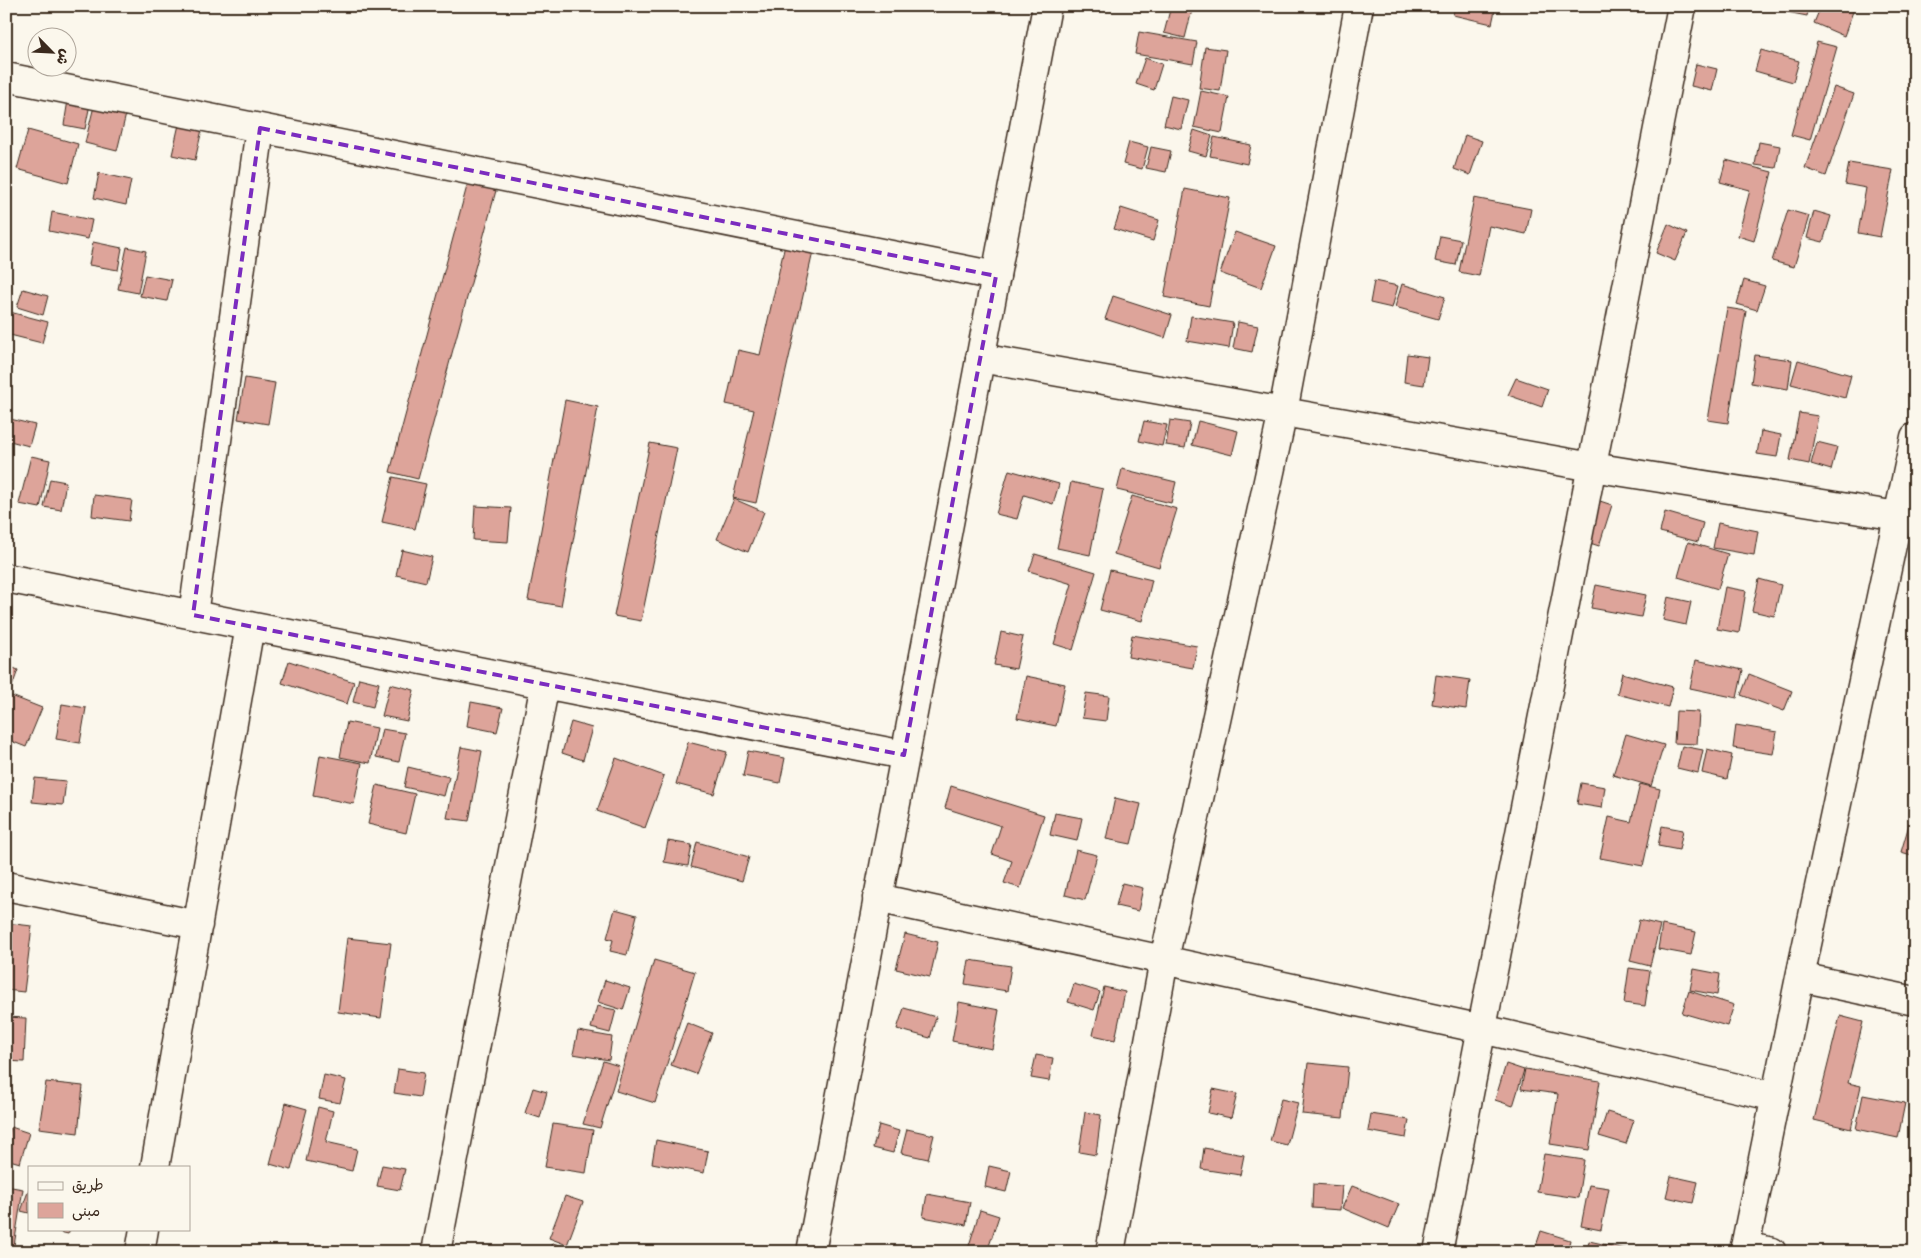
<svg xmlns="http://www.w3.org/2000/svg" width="1921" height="1258" viewBox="0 0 1921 1258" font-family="'Patrick Hand','Playpen Sans Arabic',sans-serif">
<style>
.building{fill:#dda49a;stroke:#3b2a1e}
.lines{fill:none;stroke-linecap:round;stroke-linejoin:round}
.minor-casing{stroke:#3b2a1e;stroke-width:31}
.tertiary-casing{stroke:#3b2a1e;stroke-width:31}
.minor{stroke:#fbf7ec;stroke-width:28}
.tertiary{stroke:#fbf7ec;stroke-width:28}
.marked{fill:none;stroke:#7b2cbf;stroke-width:4;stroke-dasharray:10 6;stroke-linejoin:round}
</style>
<rect width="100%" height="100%" fill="#fbf7ec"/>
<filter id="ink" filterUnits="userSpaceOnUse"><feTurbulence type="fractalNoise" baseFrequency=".02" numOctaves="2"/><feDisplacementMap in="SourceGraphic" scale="10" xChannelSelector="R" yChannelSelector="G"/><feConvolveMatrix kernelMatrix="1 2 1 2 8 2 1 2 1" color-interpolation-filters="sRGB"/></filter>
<g filter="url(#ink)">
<path class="building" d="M1171,6H1193L1185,38L1164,33Z
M1455,6H1496L1492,24L1453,15Z
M1788,6H1809L1807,16L1787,12Z
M1821,6H1855L1844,36L1814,23Z
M1139,32L1197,42L1193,64L1135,54Z
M1817,42L1837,47L1810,140L1791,135Z
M1205,47L1226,50L1220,91L1199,88Z
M1761,50L1799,61L1793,82L1755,71Z
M1145,58L1162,64L1154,90L1136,84Z
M1696,64L1717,69L1712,91L1691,86Z
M1834,87L1854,94L1826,176L1805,168Z
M1201,91L1229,97L1222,133L1194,127Z
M1171,96L1188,100L1181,129L1164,125Z
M68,100L90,104L85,129L64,125Z
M94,106L126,114L117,151L85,143Z
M180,120L203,125L195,160L172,155Z
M28,130L78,144L68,183L17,169Z
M1194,130L1212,136L1206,156L1188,151Z
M1465,135L1482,141L1470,175L1454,169Z
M1214,137L1251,145L1247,164L1210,156Z
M1129,142L1148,147L1142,169L1123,164Z
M1759,142L1780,146L1776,168L1755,165Z
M1151,147L1171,151L1166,172L1146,168Z
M1726,160L1772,172L1754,241L1738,236L1750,190L1720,182Z
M1849,163L1893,170L1880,237L1858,233L1866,188L1845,184Z
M99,173L131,180L126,205L94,198Z
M470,175L498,183L418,479L390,472Z
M1185,189L1230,198L1209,306L1164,297Z
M1474,198L1531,209L1526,234L1489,226L1479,276L1459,272Z
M1121,208L1159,220L1153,241L1114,229Z
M1788,210L1809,216L1794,267L1772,261Z
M1814,211L1831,216L1823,242L1807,238Z
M52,212L92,220L88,239L49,231Z
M1668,224L1687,233L1675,261L1656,253Z
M1235,232L1276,246L1261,288L1220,273Z
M787,236L815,243L756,503L733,498L754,410L726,404L738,350L760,355Z
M1440,236L1461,240L1456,265L1435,261Z
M93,242L122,248L118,270L89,265Z
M127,247L146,251L138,293L118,289Z
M145,275L172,280L167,301L140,296Z
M1744,280L1765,286L1757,310L1737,304Z
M1374,281L1398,286L1392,308L1370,303Z
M1402,284L1445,297L1438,319L1395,307Z
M23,289L48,296L43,315L17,307Z
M1113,296L1172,315L1165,338L1105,319Z
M1727,308L1746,311L1728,423L1708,420Z
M6,311L48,322L42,343L6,334Z
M1191,316L1233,323L1229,348L1187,341Z
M1238,322L1258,326L1252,352L1233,348Z
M1407,354L1428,357L1424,385L1404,382Z
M1755,355L1792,360L1788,389L1751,383Z
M1798,360L1851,375L1845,398L1791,384Z
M245,378L275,383L268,424L238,419Z
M1516,378L1548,389L1542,407L1508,395Z
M565,400L598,407L561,606L528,600Z
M1799,413L1818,416L1809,464L1790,460Z
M6,418L35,425L29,446L6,440Z
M1170,420L1190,423L1185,448L1166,445Z
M1144,421L1167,425L1162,446L1139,441Z
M1198,421L1238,431L1232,455L1192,445Z
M1761,431L1781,435L1777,457L1757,454Z
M1817,442L1837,447L1831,470L1811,464Z
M650,443L677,448L641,621L614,616Z
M31,456L50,460L40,508L19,504Z
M1122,469L1176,482L1171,503L1117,490Z
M1009,470L1059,484L1053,504L1024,495L1017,519L996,514Z
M393,477L426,484L415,529L382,522Z
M50,479L66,482L61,510L44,507Z
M1071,482L1103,489L1090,555L1057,548Z
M94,495L132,500L129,521L92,516Z
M1132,496L1177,509L1159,567L1114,554Z
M1591,498L1612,505L1599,546L1578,539Z
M734,499L764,512L748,552L717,539Z
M475,506L511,508L508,542L473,540Z
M1665,512L1703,523L1698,542L1660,532Z
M1718,523L1758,531L1754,555L1713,548Z
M1688,542L1728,554L1718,589L1678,577Z
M402,550L432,557L426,582L396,575Z
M1035,554L1096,572L1073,650L1054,644L1072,584L1029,571Z
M1110,570L1152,580L1142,621L1100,610Z
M1759,579L1781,585L1774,616L1752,611Z
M1596,585L1646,595L1641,617L1591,608Z
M1725,587L1746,591L1739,633L1717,629Z
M1668,597L1691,602L1686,625L1663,620Z
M1001,632L1023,637L1016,669L994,665Z
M1132,635L1197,646L1193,668L1128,657Z
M1696,660L1743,670L1737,698L1690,688Z
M289,661L354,682L347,704L282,683Z
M9,666L18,670L9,695L42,708L26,747L6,739V673Z
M1622,673L1673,687L1668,707L1617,694Z
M1749,674L1792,691L1784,711L1741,695Z
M1436,675L1470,680L1466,709L1432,704Z
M1026,676L1065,684L1056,726L1017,718Z
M359,678L379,683L373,707L353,702Z
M390,684L414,690L407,721L382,716Z
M1086,693L1109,696L1106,721L1082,718Z
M471,702L503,708L497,732L467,726Z
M62,704L86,708L80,743L56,739Z
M1676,711L1699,712L1697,744L1674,743Z
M347,722L377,728L370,763L340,757Z
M571,722L592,728L583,760L562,753Z
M1736,725L1777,732L1773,754L1733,748Z
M382,729L405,733L399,762L376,757Z
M1626,734L1664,745L1651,786L1613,775Z
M688,742L727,752L714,794L676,784Z
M1682,746L1703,750L1698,773L1677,768Z
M461,747L482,751L469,821L447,818Z
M1707,749L1732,755L1727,779L1702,773Z
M748,751L785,758L780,783L743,776Z
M320,755L362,763L354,804L313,796Z
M616,758L664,776L645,828L597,811Z
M408,767L449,777L444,796L404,787Z
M35,778L66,781L63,805L32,802Z
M1581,783L1605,787L1602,808L1577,804Z
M1640,784L1660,789L1643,866L1600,858L1609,817L1631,822Z
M377,785L415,794L406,833L368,824Z
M951,786L1044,815L1020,888L1004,883L1012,861L992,854L1001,826L945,808Z
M1115,798L1141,804L1131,844L1106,839Z
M1055,813L1082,818L1077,841L1050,835Z
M1911,818L1915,819V856L1901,852Z
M1662,826L1683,830L1679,850L1658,846Z
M668,841L692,845L688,866L664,862Z
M697,842L749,857L742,881L691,867Z
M1076,850L1097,855L1085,900L1065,895Z
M1122,883L1143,888L1138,911L1116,906Z
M615,909L637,915L627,955L610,951L613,940L607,938Z
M1639,920L1660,925L1650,966L1630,961Z
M6,923L32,926L24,992L6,990Z
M1662,925L1696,932L1691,955L1658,949Z
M905,934L938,942L930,977L896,969Z
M347,938L391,943L381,1018L338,1012Z
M654,960L695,972L655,1103L616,1091Z
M969,960L1011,966L1007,991L965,984Z
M1629,968L1650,971L1645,1006L1624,1003Z
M1694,969L1720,974L1717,995L1690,990Z
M605,980L630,988L623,1010L598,1002Z
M1074,984L1100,992L1094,1010L1068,1002Z
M1104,987L1125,992L1115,1040L1093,1035Z
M1689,991L1734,1005L1727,1026L1682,1013Z
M959,1002L999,1010L992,1049L952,1041Z
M597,1006L616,1010L610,1033L591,1028Z
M904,1008L936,1017L930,1038L897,1029Z
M1840,1016L1863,1022L1848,1083L1861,1086L1851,1129L1814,1120Z
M6,1017L26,1018L24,1062L6,1061Z
M687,1023L712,1033L696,1074L671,1065Z
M578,1031L612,1037L609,1060L573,1054Z
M1036,1055L1053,1058L1049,1081L1031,1078Z
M603,1061L619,1066L600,1128L583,1124Z
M1308,1063L1348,1067L1343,1118L1302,1114Z
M1506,1064L1524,1070L1513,1106L1495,1100Z
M398,1069L424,1073L420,1097L394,1093Z
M1525,1069L1600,1081L1589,1150L1550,1144L1558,1094L1521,1089Z
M324,1075L346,1080L340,1103L319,1099Z
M46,1082L83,1086L78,1133L39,1128Z
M533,1088L547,1092L540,1118L525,1113Z
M1213,1089L1237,1094L1231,1118L1208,1113Z
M1863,1095L1905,1103L1898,1138L1856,1129Z
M1281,1099L1298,1103L1287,1145L1270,1141Z
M286,1103L307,1109L291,1170L270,1164Z
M318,1107L333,1111L326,1142L357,1149L352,1171L306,1161Z
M1085,1112L1101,1115L1096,1155L1079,1152Z
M1607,1112L1634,1120L1626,1144L1599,1136Z
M1371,1114L1409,1120L1406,1138L1368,1131Z
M553,1124L593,1130L586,1173L545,1167Z
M879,1125L899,1131L893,1153L873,1148Z
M11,1127L29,1133L20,1163L6,1159V1145Z
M907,1129L934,1135L928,1159L901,1153Z
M656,1140L708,1151L704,1173L652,1163Z
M1204,1148L1244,1155L1240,1175L1201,1169Z
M1544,1154L1584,1160L1578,1198L1537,1192Z
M382,1165L405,1169L400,1190L377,1186Z
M989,1166L1011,1171L1006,1192L985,1187Z
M1671,1176L1698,1182L1693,1203L1666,1197Z
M1313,1184L1342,1186L1340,1210L1312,1208Z
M1589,1185L1609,1188L1601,1230L1581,1226Z
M6,1186L23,1189L13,1252H6Z
M1352,1186L1399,1204L1389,1228L1342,1208Z
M29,1189V1213L21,1211Z
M927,1194L970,1202L966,1225L923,1217Z
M565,1196L583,1202L567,1245L549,1238Z
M980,1210L999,1216L987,1252H967Z
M48,1229H70L68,1234Z
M1541,1231L1570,1240L1567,1252H1554L1536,1246Z
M1589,1241L1630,1250L1629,1252H1587Z
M553,1243L580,1252H550Z"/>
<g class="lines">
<defs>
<path id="minor" d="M6,77L996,276
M980,358L1592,467L1898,516
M6,578L904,755
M193,615L260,128
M6,886L198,925
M877,898L1482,1029L1776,1097
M1800,977L1915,1001
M155,1167L250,626
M1745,1246L1772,1252
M140,1252L144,1229
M436,1252L545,684
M1110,1252L1164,960L1283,412L1359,6
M1438,1252L1682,6
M1744,1252L1800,977L1915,437"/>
<path id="tertiary" d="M811,1252L1047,6"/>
</defs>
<use href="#minor" class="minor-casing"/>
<use href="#tertiary" class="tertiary-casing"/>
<use href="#minor" class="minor"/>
<use href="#tertiary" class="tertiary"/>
</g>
</g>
<path class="marked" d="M260,128L996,276L904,755L193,615Z"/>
<rect width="1921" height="1258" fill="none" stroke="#fbf7ec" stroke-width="25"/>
<rect x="12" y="12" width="1896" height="1233" fill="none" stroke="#3b2a1e" stroke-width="2" filter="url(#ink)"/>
<rect x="28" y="1166" width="162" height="65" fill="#fbf7ec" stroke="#aea59a"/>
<rect x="38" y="1182" width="25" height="8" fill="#fbf7ec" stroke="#aea59a"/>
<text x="72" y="1190" font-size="15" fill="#3b2a1e">طريق</text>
<rect x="38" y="1203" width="25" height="15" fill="#dda49a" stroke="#aea59a"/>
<text x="72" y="1216" font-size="15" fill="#3b2a1e">مبنى</text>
<g transform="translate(52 52) rotate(114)"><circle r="24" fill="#fbf7ec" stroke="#aea59a"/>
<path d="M0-4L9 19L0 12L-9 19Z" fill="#3b2a1e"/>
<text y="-8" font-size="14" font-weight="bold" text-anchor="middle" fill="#3b2a1e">ش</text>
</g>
</svg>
